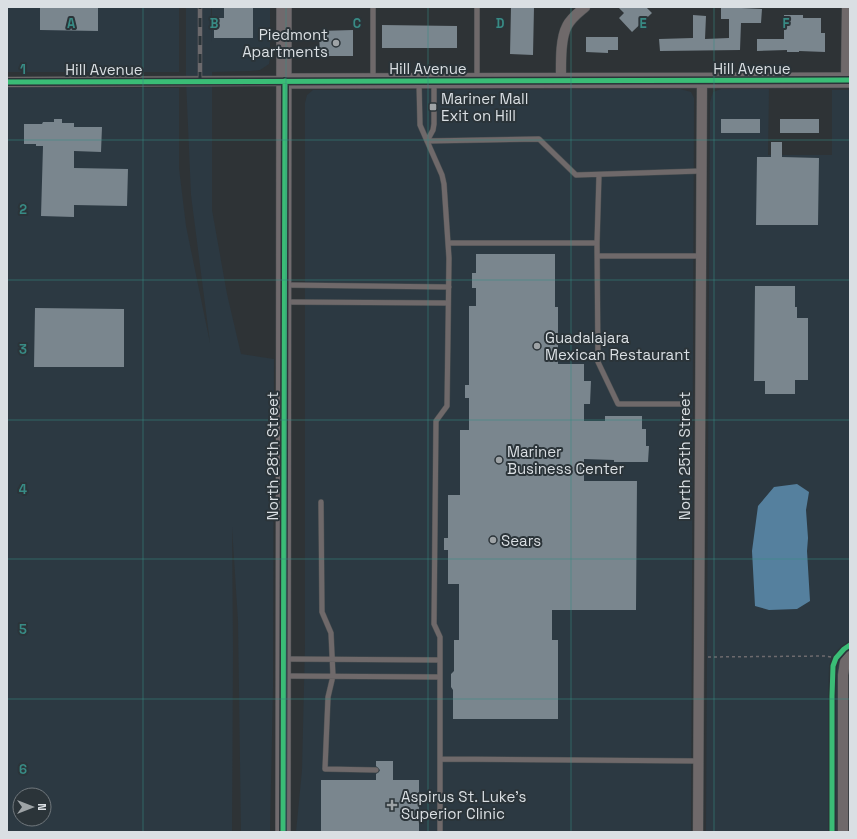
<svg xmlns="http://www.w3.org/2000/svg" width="857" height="839" viewBox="0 0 857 839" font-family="'Space Grotesk',sans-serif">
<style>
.built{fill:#2c3942;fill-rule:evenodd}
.water{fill:#55809e}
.building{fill:#7a868e}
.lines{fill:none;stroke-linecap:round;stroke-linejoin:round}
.lane-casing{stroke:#4a4f51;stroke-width:6}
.street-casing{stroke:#4a4f51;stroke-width:11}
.secondary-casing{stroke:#4a4f51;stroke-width:16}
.path{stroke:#6d6a6d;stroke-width:1.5;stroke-dasharray:3 3;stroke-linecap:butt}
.lane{stroke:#6f696a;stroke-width:5}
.street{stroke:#6f696a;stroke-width:10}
.secondary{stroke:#706a6d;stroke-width:15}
.rail-casing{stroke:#6b696c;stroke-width:4.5}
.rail{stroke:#2b3439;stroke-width:3;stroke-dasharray:9;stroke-linecap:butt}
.cycleway-casing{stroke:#2b3439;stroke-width:8}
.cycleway{stroke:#3abd76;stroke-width:5}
.grid{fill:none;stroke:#388b85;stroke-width:1;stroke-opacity:0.55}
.poi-dot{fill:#9ea3a6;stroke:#2b3439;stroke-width:1.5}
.labels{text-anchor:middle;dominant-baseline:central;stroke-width:4;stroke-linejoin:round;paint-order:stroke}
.poi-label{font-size:15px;fill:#dadfe3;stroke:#2b3439;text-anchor:start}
.street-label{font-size:15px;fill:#dadfe3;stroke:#2b3439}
.grid-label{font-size:13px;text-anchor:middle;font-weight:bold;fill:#388b85;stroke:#2b3439;stroke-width:4;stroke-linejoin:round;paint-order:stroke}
</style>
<rect width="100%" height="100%" fill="#2e3336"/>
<path class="built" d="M7,7H179V72H7Z
M186,7H211L212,43V7H270V58L269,64L260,70L251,71L212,72V210L227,294L241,354L274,359L273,688L270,832H241L238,621L232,527L233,651L232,832H7V87L179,88V168L186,226L210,343L191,195L186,80ZM20,795H44V819H20Z
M680,89L691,92L694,98V103L691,832H296L302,770L305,645V103L307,95L313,90H317Z
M721,89H769L768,155H832V90H850V651L841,660L838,671L837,832H706L710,102L713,92Z"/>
<path class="water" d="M797,484L809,492L806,510L808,538L807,551L810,601L797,609L769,610L755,606L752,551L758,506L774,487Z"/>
<path class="building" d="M40,7H98V31L40,30Z
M224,7H253V38H214V18H224Z
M511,7H534L533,55L510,54Z
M618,7H646L652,13L632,32L619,18L624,13Z
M721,7L762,9L761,23H741L740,50L660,51L659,39L693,38V15L706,16L705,39L729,38V19H721Z
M784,15H803V18H821V33H825V52L799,51V52H787V50L757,51V39H784Z
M382,25L457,26V48H382Z
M353,30V56H320L319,31Z
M586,37H618V50H608V53L586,52Z
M54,119H62V123H74V127H102L101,152L74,151V168L128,169L127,206L74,205V217L41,216L43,146H36V144H24V124H42L43,122H54Z
M721,119H760V133H721Z
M780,119H819V133H780Z
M771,142H782V157L819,158L818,225H756L757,157H771Z
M476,254H555V307H558V364H584V381H591L590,404H584V421H605V416H642V429H646V446H649L648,462H614V460L584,459V481H637L636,610H552V640H558V719H453V690L451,687V674L454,671V640H459V584H448V550H444V538H448V495H460V430H469V398H465V385H469V306H476V288H472V273H476Z
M755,286H795V307H797V318H808V380H795V394H765V381H754Z
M35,308L124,309V367H34Z
M376,761H393V780H419V832H321V780H376V774L379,772L380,770L376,766Z"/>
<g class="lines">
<defs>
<path id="lane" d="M373,80V7
M477,80V7
M419,83L420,125L442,175L444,184L449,258L447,406L436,421L434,624L440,637V832
M427,141L539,139L576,175L701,171
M427,141L433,130L434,124V82
M599,175L597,243L598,362L618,404H684
M448,243H597
M598,256H700
M286,285L449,287
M286,302L448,303
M321,502L322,612L331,633L333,676L328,697L325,769L376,770
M285,659L440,660
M285,676L440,677
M440,759L698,761"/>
<path id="street" d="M846,79L847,7
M561,80C561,64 560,39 567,26C571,18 578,13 585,7
M7,82L285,81
M698,832L702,80
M843,832V675L845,662L850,656"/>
<path id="secondary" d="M285,81L850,80
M283,832L284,7"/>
</defs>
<use href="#lane" class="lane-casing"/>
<use href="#street" class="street-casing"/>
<use href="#secondary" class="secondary-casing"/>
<path class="path" d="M708,657L826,656L836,658"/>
<use href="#lane" class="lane"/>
<use href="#street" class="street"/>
<use href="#secondary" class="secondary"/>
<defs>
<path id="rail" d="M200,81V7"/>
</defs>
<use href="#rail" class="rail-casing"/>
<use href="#rail" class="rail"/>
<defs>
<path id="cycleway" d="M7,82L850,80
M283,832L285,81
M832,832V696L833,666L836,658L844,649L850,645"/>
</defs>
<use href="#cycleway" class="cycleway-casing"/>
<use href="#cycleway" class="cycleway"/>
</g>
<path class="grid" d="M143,7V832M286,7V832M428,7V832M571,7V832M714,7V832M7,140H850M7,280H850M7,420H850M7,559H850M7,699H850"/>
<g class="poi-dot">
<circle cx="336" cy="43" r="4"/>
<rect x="429" y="103" width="8" height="8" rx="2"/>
<circle cx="537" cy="346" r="4"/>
<circle cx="499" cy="460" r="4"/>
<circle cx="493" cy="540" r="4"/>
<path d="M390 799h4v4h4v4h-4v4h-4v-4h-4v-4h4z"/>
</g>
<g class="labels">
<g class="poi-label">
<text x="328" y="34" text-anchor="end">Piedmont<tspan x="328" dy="17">Apartments</tspan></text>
<text x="441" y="98">Mariner Mall<tspan x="441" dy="17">Exit on Hill</tspan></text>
<text x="545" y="337">Guadalajara<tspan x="545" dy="17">Mexican Restaurant</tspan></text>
<text x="507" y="451">Mariner<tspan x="507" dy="17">Business Center</tspan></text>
<text x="501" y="540">Sears</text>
<text x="401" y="796">Aspirus St. Luke's<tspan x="401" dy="17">Superior Clinic</tspan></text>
</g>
<g class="street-label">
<text x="428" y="68">Hill Avenue</text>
<text x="752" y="68">Hill Avenue</text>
<text x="104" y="69">Hill Avenue</text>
<text transform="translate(272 456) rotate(-90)">North 28th Street</text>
<text transform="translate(684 456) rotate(-90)">North 25th Street</text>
</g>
</g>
<g class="grid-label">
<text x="71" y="28">A</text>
<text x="214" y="28">B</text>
<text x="357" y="28">C</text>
<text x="500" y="28">D</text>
<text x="643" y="28">E</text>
<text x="786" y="28">F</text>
<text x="23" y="74">1</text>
<text x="23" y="214">2</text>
<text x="23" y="354">3</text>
<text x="23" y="494">4</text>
<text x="23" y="634">5</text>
<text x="23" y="774">6</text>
</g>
<rect width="857" height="839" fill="none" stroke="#dadfe3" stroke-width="16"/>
<g transform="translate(32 807) rotate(90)"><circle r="19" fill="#2b3439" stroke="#71787d"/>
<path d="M0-3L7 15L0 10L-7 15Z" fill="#9ea3a6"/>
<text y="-6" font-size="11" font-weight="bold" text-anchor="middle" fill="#dadfe3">N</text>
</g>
</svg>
